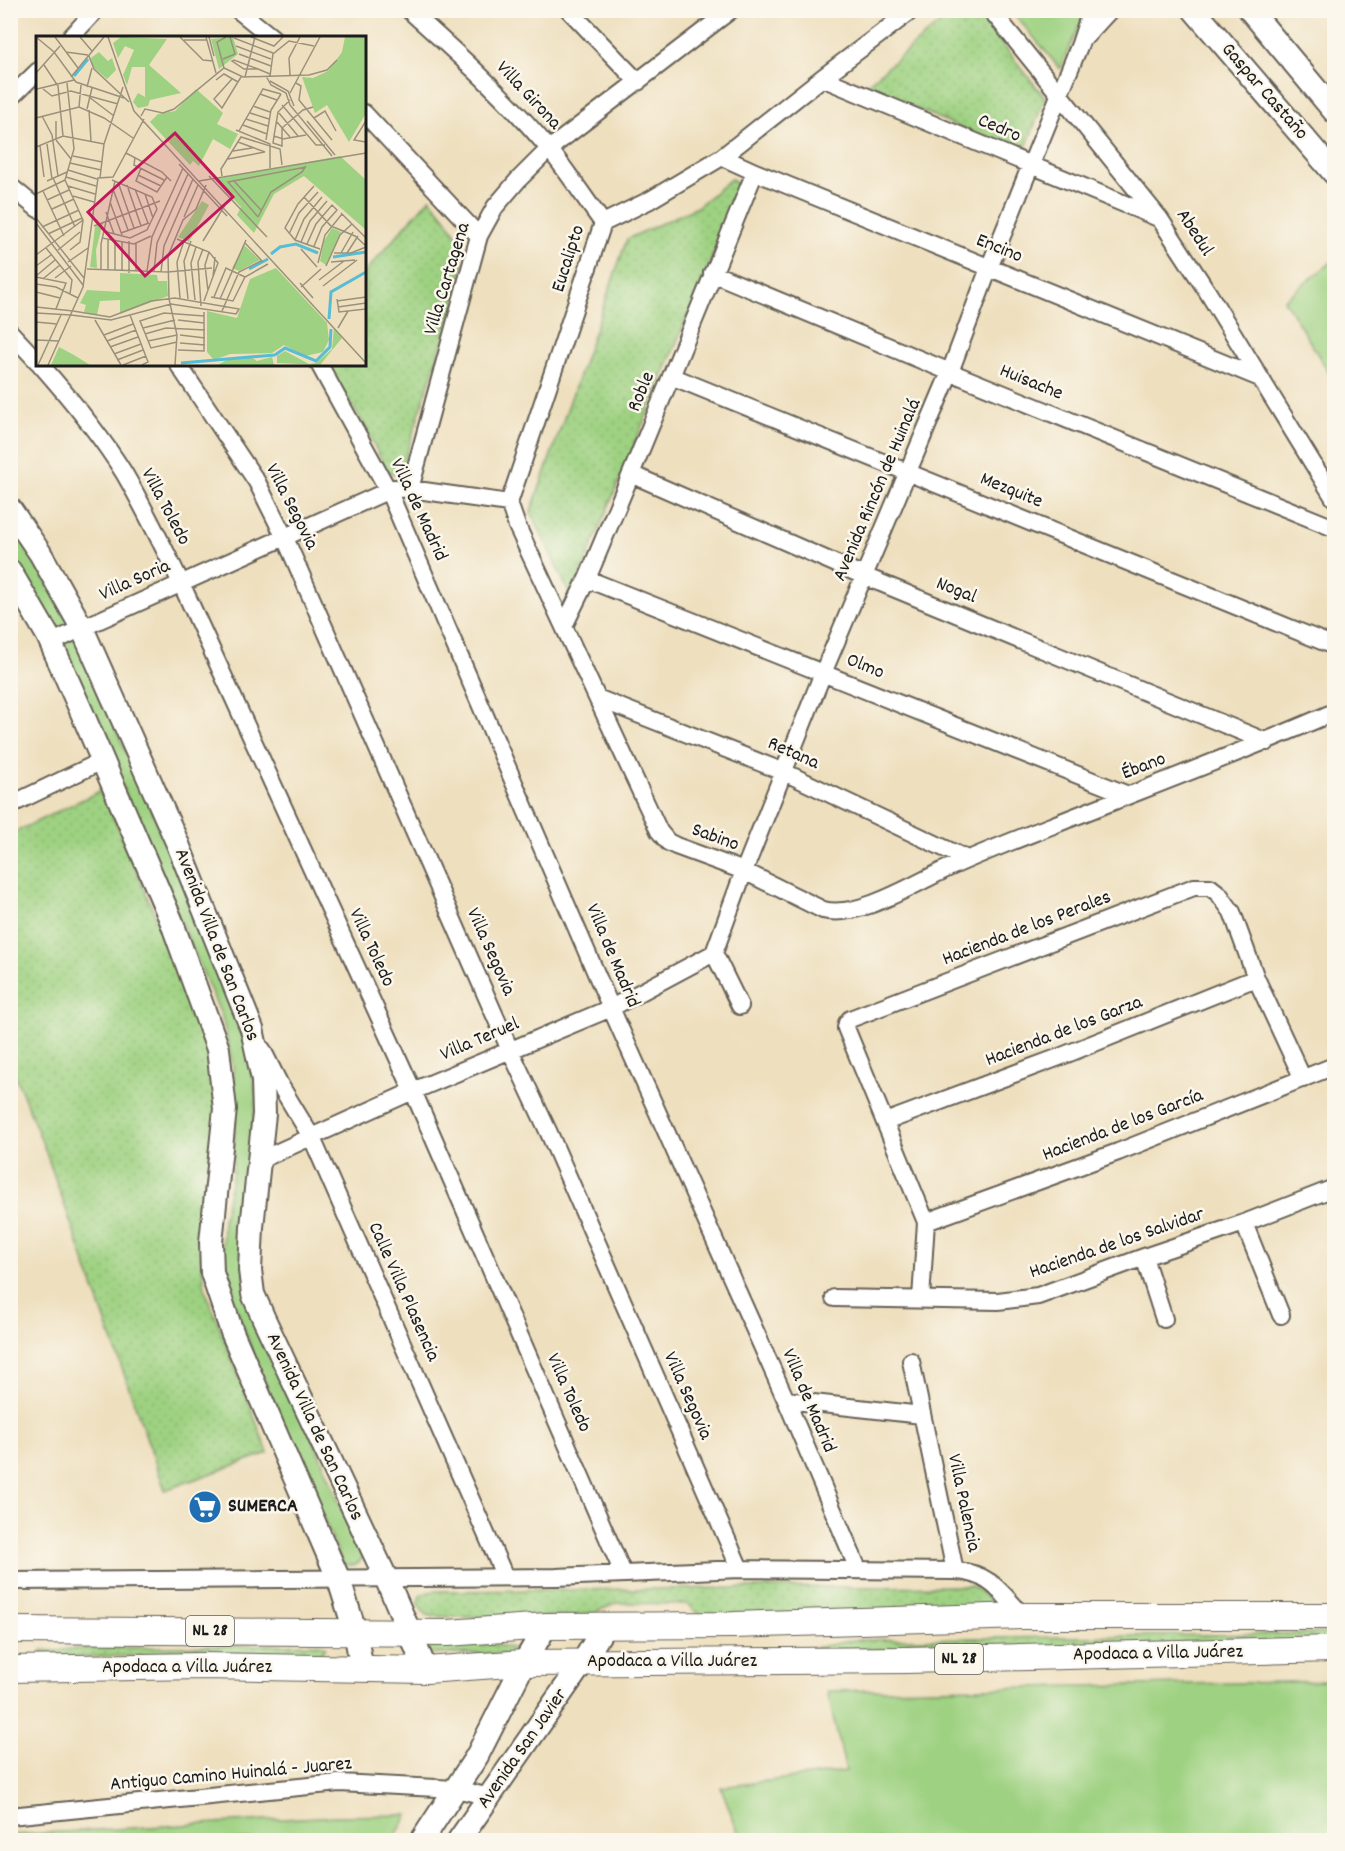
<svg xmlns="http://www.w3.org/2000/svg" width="1345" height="1851" viewBox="0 0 1345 1851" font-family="Dekko,sans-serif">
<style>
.green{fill:#9ed181;stroke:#5d764e;stroke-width:1.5}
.park{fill:url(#park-dots);stroke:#5d764e;stroke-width:1.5}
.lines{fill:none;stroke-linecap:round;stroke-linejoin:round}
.street-casing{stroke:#666055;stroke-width:20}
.secondary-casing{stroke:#666055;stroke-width:26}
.primary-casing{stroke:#666055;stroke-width:28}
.street{stroke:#fff;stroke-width:16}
.secondary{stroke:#fff;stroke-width:22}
.primary{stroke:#fff;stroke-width:26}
.labels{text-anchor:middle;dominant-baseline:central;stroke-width:5;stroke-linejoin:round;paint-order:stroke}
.shield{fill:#fbf7ec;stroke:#5f5e5a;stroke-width:1.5}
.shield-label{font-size:18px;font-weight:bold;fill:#1c1c1c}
.street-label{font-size:20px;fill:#1c1c1c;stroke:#fbf7ec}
.poi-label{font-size:20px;font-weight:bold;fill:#1c1c1c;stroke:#fbf7ec;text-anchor:start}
.inset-river{fill:none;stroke:#57bdd5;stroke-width:3}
.inset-road{fill:none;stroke:#9a917d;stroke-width:1.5}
.view{fill:#c2185b;fill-opacity:0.15;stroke:#c2185b;stroke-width:3}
.inset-edge{fill:none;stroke:#1c1c1c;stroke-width:3}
</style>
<defs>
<pattern id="park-dots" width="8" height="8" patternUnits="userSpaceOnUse" patternTransform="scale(1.5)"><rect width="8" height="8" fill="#9ed181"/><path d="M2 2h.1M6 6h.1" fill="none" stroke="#88b36f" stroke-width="1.8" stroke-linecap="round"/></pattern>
</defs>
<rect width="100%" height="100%" fill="#fbf7ec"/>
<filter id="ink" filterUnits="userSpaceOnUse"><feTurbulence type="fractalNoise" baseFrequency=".0167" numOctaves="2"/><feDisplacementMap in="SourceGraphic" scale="12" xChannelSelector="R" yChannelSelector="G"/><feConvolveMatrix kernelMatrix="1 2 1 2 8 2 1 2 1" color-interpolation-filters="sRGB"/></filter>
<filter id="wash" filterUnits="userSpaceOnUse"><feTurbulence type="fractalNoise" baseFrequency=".008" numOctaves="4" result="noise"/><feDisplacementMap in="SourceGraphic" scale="24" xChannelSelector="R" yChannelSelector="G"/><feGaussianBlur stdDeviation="1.35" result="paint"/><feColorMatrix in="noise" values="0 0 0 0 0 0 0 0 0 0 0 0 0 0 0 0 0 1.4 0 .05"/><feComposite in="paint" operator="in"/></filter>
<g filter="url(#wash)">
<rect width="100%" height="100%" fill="#eedfbe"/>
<path class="green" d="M1012,11H1086L1060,69Z
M1334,260V381L1284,300Z
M10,521L62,606L225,978L249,1046L256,1096L247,1193L240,1244L245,1278L363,1558L355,1565H345L342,1562L261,1373L228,1287L222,1259L223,1220L233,1172L235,1126L233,1066L222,1017L87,704L25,577L11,555Z
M1334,1681V1840H741L721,1787L846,1771L827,1691Z
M408,1815L393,1840H11V1835L335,1816Z"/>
<path class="park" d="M954,11H976L1045,98L1023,155L865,86Z
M731,179L742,185L571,597L531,512L627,239L697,207Z
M430,198L446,219L459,239L463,266L455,301L404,462L394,475L386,470L365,426L326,365L364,364L365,272Z
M102,790L205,1033L219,1097L202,1262L205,1289L268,1453L165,1490L44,1147L11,1065V834Z
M972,1586L995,1604L997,1611L701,1616L688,1604L615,1603L589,1616L456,1617L430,1616L424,1613L418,1604C418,1593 425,1593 434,1591Z
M1334,1633V1645L814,1650V1648L853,1640Z
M320,1644L326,1647L319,1654L41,1657L42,1650L59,1651L68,1649Z
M492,1644L520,1650L523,1654H426L423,1645Z"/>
</g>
<g filter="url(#ink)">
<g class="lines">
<defs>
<path id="street" d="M238,10L273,38
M409,10C458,54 507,98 549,149C568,172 585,199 603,223
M569,10L638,82
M912,10L822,78L722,157L650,200L603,223L509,503L517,526L659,831L668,842L676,846L744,871L823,910C857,919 911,886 942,871C978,854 1015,840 1051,826C1146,788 1241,753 1334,712
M991,10L1160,219L1207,291L1334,498
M1086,36L1110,10
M70,38L96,10
M822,78L1156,217
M10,98L38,71
M364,113L479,236
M722,157L755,172L1260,378
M10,186L38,209
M712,273L950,372L1334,528
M10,332L38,362
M40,364C70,398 100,434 124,473C145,509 163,546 181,583L413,1091L623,1573
M178,364L257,482L285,538L510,1050L549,1133L740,1569
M319,364L388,490L611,1008L786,1400L858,1569
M671,376L1334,646
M631,474L864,576L1267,742
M410,489L479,236L495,207L518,180L549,149L731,10
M587,579L1128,795
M564,626L587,579L631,474L755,172
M51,643L82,628L394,488L410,489L509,503
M597,698L784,772L967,859
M10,805L102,761
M714,953L744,871L823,673L950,372L989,268L1080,44L1091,10
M714,953L740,1006
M262,1049L280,1085L312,1138L505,1577
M885,1122L1062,1056L1256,978
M260,1160L413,1091L611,1008L714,953
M926,1222L1118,1152L1334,1066
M1244,1223L1281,1315
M1144,1257L1164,1319
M834,1298L998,1301L1038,1296L1144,1257L1244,1223L1334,1188
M921,1299L926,1222L846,1028L847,1023L850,1019L1194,887H1210L1219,894L1232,912L1256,978L1303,1079
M911,1361L955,1571C989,1572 1002,1593 1023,1616
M786,1400L922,1415
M10,1581L556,1577L740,1569L955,1571
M10,1816L339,1783L456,1789L490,1797"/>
<path id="secondary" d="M1194,10L1334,173
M1250,10L1334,111
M10,509L40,553L82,628L177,842L252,1029L263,1080L264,1114L252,1227L250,1270L253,1294L264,1319L386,1578L426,1670
M10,571L48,636L83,715L171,920L218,1049L225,1109L211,1242L212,1273L232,1332L339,1580L355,1631L362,1669
M422,1840L477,1756L524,1663L546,1626
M459,1840L583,1662L604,1627"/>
<path id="primary" d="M10,1630L448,1633L546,1626L734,1625L1023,1616H1334
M10,1669L202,1666L426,1670L524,1663L907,1660L1334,1649"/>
</defs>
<use href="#street" class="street-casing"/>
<use href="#secondary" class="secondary-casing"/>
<use href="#primary" class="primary-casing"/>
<use href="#street" class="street"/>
<use href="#secondary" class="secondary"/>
<use href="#primary" class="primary"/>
</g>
</g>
<defs>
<symbol id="supermarket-disc" viewBox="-11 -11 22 22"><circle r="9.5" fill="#1f6fb2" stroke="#fbf7ec"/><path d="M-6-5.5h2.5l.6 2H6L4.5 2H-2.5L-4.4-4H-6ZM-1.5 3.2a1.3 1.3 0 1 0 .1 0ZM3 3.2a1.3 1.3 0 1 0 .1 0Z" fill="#fff"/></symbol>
</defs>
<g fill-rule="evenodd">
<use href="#supermarket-disc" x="186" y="1488" width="38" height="38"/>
</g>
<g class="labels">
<g class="shield">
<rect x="186" y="1616" width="48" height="30" rx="4.5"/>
<rect x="935" y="1644" width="48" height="30" rx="4.5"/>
</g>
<g class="shield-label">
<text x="210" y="1631">NL 28</text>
<text x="959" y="1659">NL 28</text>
</g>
<g class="street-label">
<text transform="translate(1264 92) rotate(49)">Gaspar Castaño</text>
<text transform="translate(528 96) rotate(47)">Villa Girona</text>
<text transform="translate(999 129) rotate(23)">Cedro</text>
<text transform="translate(1194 233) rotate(57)">Abedul</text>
<text transform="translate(999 249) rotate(22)">Encino</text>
<text transform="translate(569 259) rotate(-72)">Eucalipto</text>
<text transform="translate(448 279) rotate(-73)">Villa Cartagena</text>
<text transform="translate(1031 383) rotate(22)">Huisache</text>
<text transform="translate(642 392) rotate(-67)">Roble</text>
<text transform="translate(878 490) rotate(-67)">Avenida Rincón de Huinalá</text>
<text transform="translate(1011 491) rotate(22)">Mezquite</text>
<text transform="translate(165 507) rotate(62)">Villa Toledo</text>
<text transform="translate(291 507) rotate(63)">Villa Segovia</text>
<text transform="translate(418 510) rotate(65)">Villa de Madrid</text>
<text transform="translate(135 581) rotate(-24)">Villa Soria</text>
<text transform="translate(956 591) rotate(22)">Nogal</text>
<text transform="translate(865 667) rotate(22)">Olmo</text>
<text transform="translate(793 754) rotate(24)">Retana</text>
<text transform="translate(1144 767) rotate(-21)">Ébano</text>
<text transform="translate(715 838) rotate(20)">Sabino</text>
<text transform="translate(1027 929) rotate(-21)">Hacienda de los Perales</text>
<text transform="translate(216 945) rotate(69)">Avenida Villa de San Carlos</text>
<text transform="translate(371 948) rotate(65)">Villa Toledo</text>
<text transform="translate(490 952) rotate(66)">Villa Segovia</text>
<text transform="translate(612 956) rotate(67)">Villa de Madrid</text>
<text transform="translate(1064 1032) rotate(-21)">Hacienda de los Garza</text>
<text transform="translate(480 1040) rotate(-23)">Villa Teruel</text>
<text transform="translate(1123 1126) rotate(-21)">Hacienda de los García</text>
<text transform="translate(1117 1244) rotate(-19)">Hacienda de los Salvidar</text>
<text transform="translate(403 1292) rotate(66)">Calle Villa Plasencia</text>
<text transform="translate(568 1393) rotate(66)">Villa Toledo</text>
<text transform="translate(687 1396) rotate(66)">Villa Segovia</text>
<text transform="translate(808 1401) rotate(67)">Villa de Madrid</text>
<text transform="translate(314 1427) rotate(65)">Avenida Villa de San Carlos</text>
<text transform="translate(963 1503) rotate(78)">Villa Palencia</text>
<text transform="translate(1158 1654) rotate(-1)">Apodaca a Villa Juárez</text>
<text x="672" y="1662">Apodaca a Villa Juárez</text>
<text x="187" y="1668">Apodaca a Villa Juárez</text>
<text transform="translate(523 1749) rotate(-55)">Avenida San Javier</text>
<text transform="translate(231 1775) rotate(-5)">Antiguo Camino Huinalá - Juarez</text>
</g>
<g class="poi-label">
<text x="228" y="1507">SUMERCA</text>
</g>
</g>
<g transform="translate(36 36)">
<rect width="330" height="330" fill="#eedfbe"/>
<path d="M85,1L131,3L113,29L145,57L114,64L112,70L102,72L97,66L102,57L109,61V31H96L91,49L87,39L98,14L89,10L82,22L77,7ZM197,1L202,18L183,33L175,3ZM309,1H330V77L313,106L291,69L279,77L266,41L277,42L292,35L306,16ZM63,16L72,25L76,22L80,34L71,43L57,31L55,22ZM160,53L187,77L181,88L202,98L194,113L177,103L163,130L157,125L154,129L114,86L122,78L139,75ZM304,120L330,144V194L268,140L238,158L218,197L201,179L205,171L178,143ZM67,187L60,214L61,232L54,231L59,191ZM240,232L291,287L293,304L287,316L269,320L248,309L236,317L194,318L178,324L171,316V275L201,282L214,243ZM84,237L121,239L122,245H131L132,260L84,278V264L64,265L61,279L48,276L50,269L44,267L51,254L84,256ZM298,292L306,302L284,329L241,327V320L249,315L273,328L280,327L296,313ZM23,311L38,319L54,329H15ZM215,321L221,325L236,321L238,329H182L194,322Z" fill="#9ed181"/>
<path d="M166,165L173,169L153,206L142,201ZM296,192L305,196L290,229L284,225L288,205ZM208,209L224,224L203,235L196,232Z" fill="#9ed181"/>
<path class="inset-river" d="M38,40L52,23M235,218L244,211L260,208L282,217M297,221L330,216M213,233L232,223M293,283L295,256L330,236M239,319L249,312L280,325L294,311L295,293M145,327L239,319"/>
<path class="inset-road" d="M0,1L18,16L40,46L88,62M19,1L42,32M44,1L56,15M72,1L98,75L330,327M144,1L167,24L177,25M170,1L180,37M173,1L178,20M215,1L238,10L247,1M198,2L237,17M148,4H171M200,10L235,23M30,16L52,19M203,18L235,30M53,20L58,33L93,66M187,23L199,18L194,1M8,29L22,50L27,100M188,32L181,6L190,1M222,33H208L196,25L198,24L222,33L234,38M0,37L24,10M254,39L253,22L264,1M230,40L235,49L250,57L254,69L296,120M234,40L237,18L253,5L278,10M35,41L68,1M209,41L219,1M196,43L178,63L186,72L205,41M180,44L188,38L202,46M234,45L252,55L258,70M31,47L38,113L29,144L47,184L44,206L34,214M260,47L265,50L263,64L296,104M51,51L56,32M1,53L38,44M7,53L16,60L35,55L82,68M254,57L284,1M224,58L241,64M53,61L78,80M246,69L280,109H289M217,70L234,76M43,71L45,49M51,73L56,52M53,74L55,105M214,77L233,83M243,77L262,100M6,80L16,99L22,140M105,80L109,73L127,77L138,73L188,32L207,41L273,39L291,34L301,24M0,82L43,71L68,82L97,102M278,82L289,75L300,95M210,83L232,90M20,85V104M271,85L299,119M330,85L318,104L330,106M241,86L254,101M207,89L231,98M200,94L234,108V132M203,95L227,53L245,58M238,100L247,103L270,99M20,104L35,123M230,104L235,74L245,58M202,106L229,116M11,108L16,143M4,110L8,141M246,110L237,107L238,100L242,76L254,64M0,111L27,100L68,108M246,111V92L267,74L277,71M197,115L216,112M90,117L126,136L135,145M37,120L66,126M99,121L98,129L128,144M192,123L229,116M34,127L65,134M143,128L191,180M105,132L100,145L121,156L131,141M32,134L61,143M102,139L125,150M173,140L231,201M186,140L185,133L205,101L244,113L246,129M30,141L60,150M17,142L39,191M64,142L68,108L87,51M197,144L225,174M11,145L31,136M163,145L330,117M82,146L98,192M91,149L105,190M32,150L59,158M278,150L262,168L249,192L259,204L284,213M77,153L92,194M99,153L112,187M7,155L28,200M0,158L29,144M109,158L117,182M37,160L58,166M268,161L295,190L319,200L330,210M11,164L33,154M74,166L86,199M16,173L38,163M70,176L78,198M305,177L330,202M148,181L162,149M222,181L192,146L270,131M222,181L235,156L266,136L270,130M0,182L48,242M0,187L47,249M58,190L124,165M6,191L43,174M67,195L94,202L111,194L121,173L116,161L76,144M85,197L113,187M12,198L46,182M253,198L263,177L282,156M66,202L98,208L115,200M141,203L173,216L182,227L168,265M259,204L268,183L286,161M79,205V234M167,205L189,169M86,206V234M265,206L274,185L291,165M100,207V235M209,207L227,226M271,208L280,188L296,169L301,174L286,191L278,210M10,212L36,244L34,258M265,213L281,231M22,214L44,196M298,217H315L330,211M305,217L317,196M311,217L322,200M0,219L47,184M32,226L52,212M295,226L319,224M282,227L289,199L306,178M0,230L15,219M290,230L304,199L316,188M51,233L132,236L176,232M65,233V208L79,145M72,233V204M111,235L116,201L147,132M118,235L121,207L152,138M125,236L128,210L157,143M93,237V205M0,240L19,224M0,241L30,247L20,273M177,241L179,221M8,242L24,229M19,242L35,230M283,244L308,225M264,247L277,262M0,248L20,251L42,262M287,250L321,224M265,251L285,233M172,255L169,229L173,216M0,256L24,262M175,261L197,265L209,241L232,228M178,261L190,232L209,241M144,262L141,226L148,205M152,263L148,225L155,205M184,263L210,204M301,263L303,276L330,273M159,264L155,227L160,211M301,265L330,261M165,270L162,226L167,213M0,271L37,275M302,271L330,267M186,275L203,236L225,225M0,277L35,279M35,279L75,284L135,268L200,278L203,273L139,262L115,265L74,281L37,275M94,279L112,326L106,329M59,284L85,329M142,284L168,287M0,286L21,288M107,292L139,284M302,292L312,275M109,298L130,292L169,294M68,299L97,288M144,299L169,302M0,304L23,305M71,305L100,294M112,305L141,299M141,306L115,312L104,285L128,277L168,280M144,307L169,309M74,311L102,301M142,314L168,315V276M78,318L105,308M81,324L107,314M2,329L25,279M12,329L47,251L62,142L77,141L108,83M87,329L110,320M139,329L141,299L133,263L132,220L147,184L160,173L170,149"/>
<path class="view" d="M139,97L197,161L109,240L52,176Z"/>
<rect width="330" height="330" class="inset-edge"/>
</g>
<rect width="1345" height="1851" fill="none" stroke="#fbf7ec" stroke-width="36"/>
</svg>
